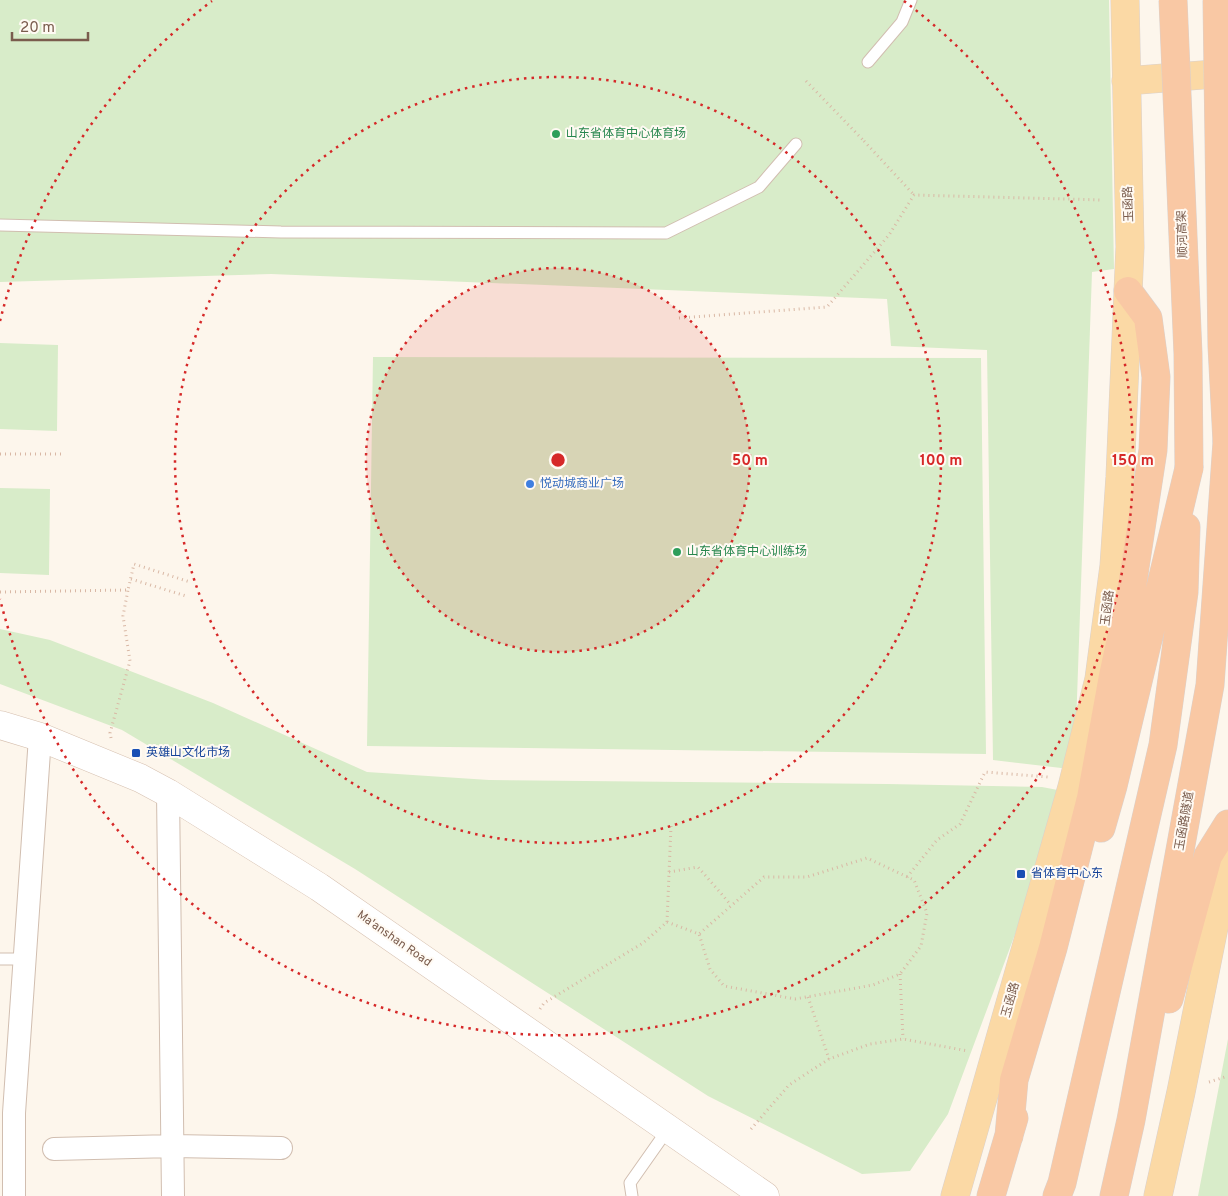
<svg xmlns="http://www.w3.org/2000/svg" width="1228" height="1196" viewBox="0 0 1228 1196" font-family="Overpass,'Noto Sans SC',sans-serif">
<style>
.green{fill:#d8ecc9}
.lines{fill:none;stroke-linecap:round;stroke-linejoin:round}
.service-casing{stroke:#d1beb0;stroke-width:13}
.minor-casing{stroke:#d1beb0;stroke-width:24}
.secondary-casing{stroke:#d6c0b0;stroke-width:29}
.primary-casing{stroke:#dad1cd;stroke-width:29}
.trunk-casing{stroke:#dad1cd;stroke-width:29}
.path{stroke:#d9b8a5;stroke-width:3;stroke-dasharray:1 4;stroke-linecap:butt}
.service{stroke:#fff;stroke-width:11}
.minor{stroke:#fff;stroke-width:22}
.secondary{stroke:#fff;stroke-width:28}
.primary{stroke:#fbd9a5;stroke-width:28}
.trunk{stroke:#f9c8a4;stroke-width:28}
.trunk-bridge-casing{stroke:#dad1cd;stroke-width:29;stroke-linecap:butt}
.path-bridge{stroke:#d9b8a5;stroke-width:3;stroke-dasharray:1 4;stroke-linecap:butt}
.trunk-bridge{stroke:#f9c8a4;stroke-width:28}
.ring{fill:none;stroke:#d62828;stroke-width:2.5;stroke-dasharray:2.5 5}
.leisure-dot{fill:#2e9e5b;stroke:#fffaf3;stroke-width:2}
.shop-dot{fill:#3f7fe0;stroke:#fffaf3;stroke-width:2}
.transit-dot{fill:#1a4fb4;stroke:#fffaf3;stroke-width:2}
.labels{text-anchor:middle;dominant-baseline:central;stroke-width:4;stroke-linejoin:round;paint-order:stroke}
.leisure-label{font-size:12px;fill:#27864d;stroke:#fffaf3;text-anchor:start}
.street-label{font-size:12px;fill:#7a5c4d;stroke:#fffaf3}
.shop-label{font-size:12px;fill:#366cbe;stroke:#fffaf3;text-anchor:start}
.transit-label{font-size:12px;fill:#164399;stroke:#fffaf3;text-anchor:start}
.centre{fill:#d62828;stroke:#fffaf3;stroke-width:2.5}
.ring-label{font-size:15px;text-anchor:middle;font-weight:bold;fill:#d62828;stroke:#fffaf3;stroke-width:4;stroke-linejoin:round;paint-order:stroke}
</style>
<rect width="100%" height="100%" fill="#fdf6ec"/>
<path class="green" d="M0,0H1109L1114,269L1092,272L1075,755L1070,769L993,760L987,350L891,346L887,299L271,274L0,282Z
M0,343L58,345L57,431L0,429Z
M373,357L981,358L986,754L367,746Z
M0,488L50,489L49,575L0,573Z
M0,629L50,640L213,703L367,772L489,780L887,784L1042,787L1068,792L948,1114L910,1171L862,1174L708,1096L355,869L122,730L0,684Z
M1228,1039V1196H1198Z"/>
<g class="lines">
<defs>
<path id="service" d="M868,62L902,22L911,0
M0,225L281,232L666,233L759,187L796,144
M0,959H26
M632,1196L630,1183L668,1129"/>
<path id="minor" d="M168,793L173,1196
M54,1149L173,1146L281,1148
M14,1196V1113L40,737"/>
<path id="secondary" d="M0,725L40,737L140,778L168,793L319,887L765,1196"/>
<path id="primary" d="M1126,81L1228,73
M955,1196L1072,787L1099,679L1114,566L1120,477L1130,247L1125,0
M1158,1196L1181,1092L1228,857"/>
<path id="trunk" d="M1101,828L1113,786L1189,468
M1169,999L1208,856L1228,824
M1009,1136L1014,1080L1053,948L1091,798L1113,676L1131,593L1153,450L1156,377L1148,318L1128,291
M991,1196L1014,1118
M1057,1196L1062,1183L1163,745L1184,592L1186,527
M1114,1196L1131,1120L1210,685L1227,442"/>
</defs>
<use href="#service" class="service-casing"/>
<use href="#minor" class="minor-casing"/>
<use href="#secondary" class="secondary-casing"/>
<use href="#primary" class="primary-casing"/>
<use href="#trunk" class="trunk-casing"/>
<path class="path" d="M864,141L914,195
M679,318L827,307L889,235L914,195L1103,200
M0,454H61
M131,579L186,596
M0,592L128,590L134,564L190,582
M111,738L110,733L130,661L123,616L128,590
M669,872L698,867L731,905
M907,877L937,840L960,824L985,772L1048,777
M667,922L699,934L710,969L724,986L795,999L873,985L900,974L921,946L927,913L914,880L867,858L807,877H764L699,934
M900,974L903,1039
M808,997L829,1059
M540,1009L544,1003L643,943L667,922L671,826
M1209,1082L1228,1076
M751,1129L789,1085L829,1059L870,1044L903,1039L968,1051"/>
<use href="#service" class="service"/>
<use href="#minor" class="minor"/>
<use href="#secondary" class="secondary"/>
<use href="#primary" class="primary"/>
<use href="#trunk" class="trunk"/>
<defs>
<path id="trunk-bridge" d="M1173,0L1188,354L1189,468
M1217,0L1222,346L1227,442"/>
</defs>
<use href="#trunk-bridge" class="trunk-bridge-casing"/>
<path class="path-bridge" d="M806,81L864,141"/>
<use href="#trunk-bridge" class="trunk-bridge"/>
</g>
<circle cx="558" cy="460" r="192" fill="#d62828" fill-opacity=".12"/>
<g class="ring">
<circle cx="558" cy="460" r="192"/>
<circle cx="558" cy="460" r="383"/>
<path d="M0 321A575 575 0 0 1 212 1M904 1A575 575 0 1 1 0 599"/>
</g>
<g class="leisure-dot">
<circle cx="556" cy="134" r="5"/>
<circle cx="677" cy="552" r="5"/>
</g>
<circle class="shop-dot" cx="530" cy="484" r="5"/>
<g class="transit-dot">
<rect x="131" y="748" width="10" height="10" rx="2.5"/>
<rect x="1016" y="869" width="10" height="10" rx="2.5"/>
</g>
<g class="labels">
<g class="leisure-label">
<text x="566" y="134">山东省体育中心体育场</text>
<text x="687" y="552">山东省体育中心训练场</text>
</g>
<g class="street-label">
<text transform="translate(1129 204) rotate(-92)">玉函路</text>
<text transform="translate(1183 234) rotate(-92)">顺河高架</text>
<text transform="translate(1108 608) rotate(-83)">玉函路</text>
<text transform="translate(1185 821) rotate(-80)">玉函路隧道</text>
<text transform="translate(394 939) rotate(35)">Ma'anshan Road</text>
<text transform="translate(1011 1000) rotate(-74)">玉函路</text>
</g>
<g class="shop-label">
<text x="540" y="484">悦动城商业广场</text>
</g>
<g class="transit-label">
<text x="146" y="753">英雄山文化市场</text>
<text x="1031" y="874">省体育中心东</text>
</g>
</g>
<circle cx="558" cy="460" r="8" class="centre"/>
<g class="ring-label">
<text x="750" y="465">50 m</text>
<text x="941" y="465">100 m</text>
<text x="1133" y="465">150 m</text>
</g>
<path d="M12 32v8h76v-8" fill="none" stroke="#7a5c4d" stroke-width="2.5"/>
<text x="20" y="32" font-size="15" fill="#7a5c4d" stroke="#fffaf3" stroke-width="4" paint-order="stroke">20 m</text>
</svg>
